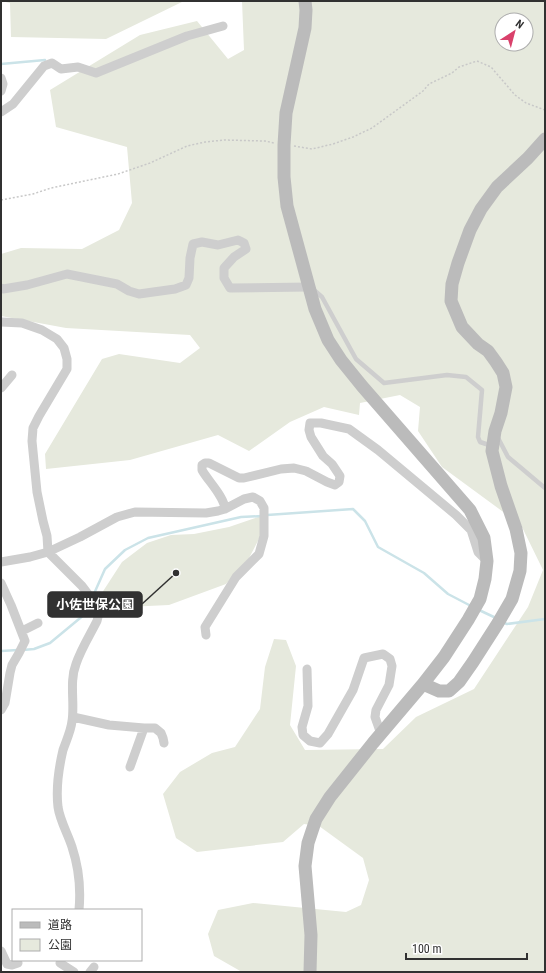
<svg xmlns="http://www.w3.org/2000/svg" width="546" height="973" viewBox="0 0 546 973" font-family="'Roboto Condensed','Noto Sans JP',sans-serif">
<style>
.green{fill:#e6e9dd;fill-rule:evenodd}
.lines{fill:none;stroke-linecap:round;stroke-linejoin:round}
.stream{stroke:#cbe3e8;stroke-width:2.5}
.path{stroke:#c8c8c8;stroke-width:1.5;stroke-dasharray:2 2;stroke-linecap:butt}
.lane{stroke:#cecece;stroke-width:4.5}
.street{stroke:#cecece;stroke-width:9}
.secondary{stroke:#bbb;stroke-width:13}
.leader{fill:none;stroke:#313131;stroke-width:1.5}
.callout-dot{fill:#313131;stroke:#fff;stroke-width:1.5}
.callout{fill:#313131;stroke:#313131;stroke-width:1.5}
.callout-label{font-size:13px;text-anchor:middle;font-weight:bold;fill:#fff}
</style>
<rect width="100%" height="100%" fill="#fff"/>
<path class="green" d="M1,1H184L106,39L11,37L10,3Z
M242,1H545V972H242L214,956L208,934L218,910L253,903L346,912L361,905L369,880L363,858L319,826L304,824L283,842L197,852L176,838L163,794L180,772L212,753L235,747L260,709L265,667L274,639L286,640L296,666L290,725L305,750L383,749L416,717L474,689L528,607L543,570L521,525L442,467L418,431L420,407L400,395L360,403L359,415L324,407L290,422L249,451L218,435L130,460L46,469L45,454L102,359L119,354L180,363L200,348L190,335L66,328L1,316V254L21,248L82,249L119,230L132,203L127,147L56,127L50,90L140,35L197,21L228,59L244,50ZM502,20H526V44H502Z
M261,516L260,537L249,558L226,584L169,605L105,608L98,599L122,562L147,543L171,535L194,534L229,527Z"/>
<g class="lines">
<path class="stream" d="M1,64L45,60
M267,515L353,509L365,521L378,547L424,573L448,594L471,606
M93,596L105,569L125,550L148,538L241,517L262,516
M479,610L496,618
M502,622L507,624L545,619
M23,650L34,649L50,643L85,614L90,602
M1,651L18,650"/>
<path class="path" d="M294,146L312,149L333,144L353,137L372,128L423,91L429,84L452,73L459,67L477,61L491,67L515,95L526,103L545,110
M1,200L33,194L51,188L118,174L150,163L187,146L205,142L224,140L265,141L274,143"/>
<path class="lane" d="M314,290L322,297L356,359L384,383L447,375L466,377L482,390L478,437L480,442L492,446
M497,436L508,457L520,467L545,488"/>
<path class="street" d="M1,78L3,84L1,91
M1,112L13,104L44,66L52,63L61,69L78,67L96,73L187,36L223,26
M1,288L3,289L27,285L67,274L117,284L129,291L139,294L175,289L186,285L189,278L190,258L193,244L202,242L218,245L238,240L244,243L246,249L234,257L224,268V278L230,288L309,287
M1,322L22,323L42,330L57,339L64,348L67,359V369L39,416L33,428L32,441L37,492L43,521L47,536L48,552L82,586L97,606L99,613L97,621C90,635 81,649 76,664C69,682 75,703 72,721C71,731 66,741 63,750C59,767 56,790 58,807C60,821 68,834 72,847C79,868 81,888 79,910
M1,388L12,375
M1,562L30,557L48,552L80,537L117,517L135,512L206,513L218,511L225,509C224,496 208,481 202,470V465L205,463H209L239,478H244L281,469L294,468L306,471L327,482L335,485L339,482L340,476L332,464L323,456L311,437L309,430L310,423H321L349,429L378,450L456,515L471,530L478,552L487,561
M1,583L11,605L25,641L19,653L12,665L10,673L5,703L1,710
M22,631L38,623
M206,635L205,627L236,577L259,554L264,536V508L260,501L253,497L244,499L225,509
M307,669L308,706L302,727L303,735L310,741L320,743L328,734L353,690L364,658L383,654L390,659L392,666L389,685L376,710L375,717L381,734
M73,717L109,725L144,728H155L161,733L163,738L164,743
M130,767L144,728
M1,951L7,964L12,965L18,963
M60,963L74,972
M90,972L94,967"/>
<path class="secondary" d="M305,1L306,10L305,28L286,113L284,145V177L287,206L315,309L328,340L341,360L362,386L470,510L484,538L487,561L485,579L480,599L468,620L444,657L423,684L373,743L330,797L316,819L308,843L305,866L311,935L310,972
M423,684L439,691H449L459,682L473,662L498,623L512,599L520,571L521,553L516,529L501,486L492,451L495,431L501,413L506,387L503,373L496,362L488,351L478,344L462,327L451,301L452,284L458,263L470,230L481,209L497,187L528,158L545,139"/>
</g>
<path class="leader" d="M176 573L142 604"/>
<circle class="callout-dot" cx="176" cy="573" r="4"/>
<rect class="callout" x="48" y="592" width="94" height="25" rx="4"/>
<g class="callout-label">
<text x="95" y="609">小佐世保公園</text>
</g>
<rect width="546" height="973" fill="none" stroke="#313131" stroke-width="4"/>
<rect x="12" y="909" width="130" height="52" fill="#ffffff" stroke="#adadad"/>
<rect x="20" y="922" width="20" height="6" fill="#bbbbbb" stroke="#adadad"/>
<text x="48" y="929" font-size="12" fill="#313131">道路</text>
<rect x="20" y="939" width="20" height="12" fill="#e6e9dd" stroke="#adadad"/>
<text x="48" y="949" font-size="12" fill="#313131">公園</text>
<g transform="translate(514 32) rotate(36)"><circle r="19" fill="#ffffff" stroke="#adadad"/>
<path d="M0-3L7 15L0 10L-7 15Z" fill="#d9416b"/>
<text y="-6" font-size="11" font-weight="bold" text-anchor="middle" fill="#313131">N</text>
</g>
<path d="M406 953v6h121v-6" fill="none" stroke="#313131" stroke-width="2"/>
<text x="412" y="953" font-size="12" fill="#313131" stroke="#ffffff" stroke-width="3" paint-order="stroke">100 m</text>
</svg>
